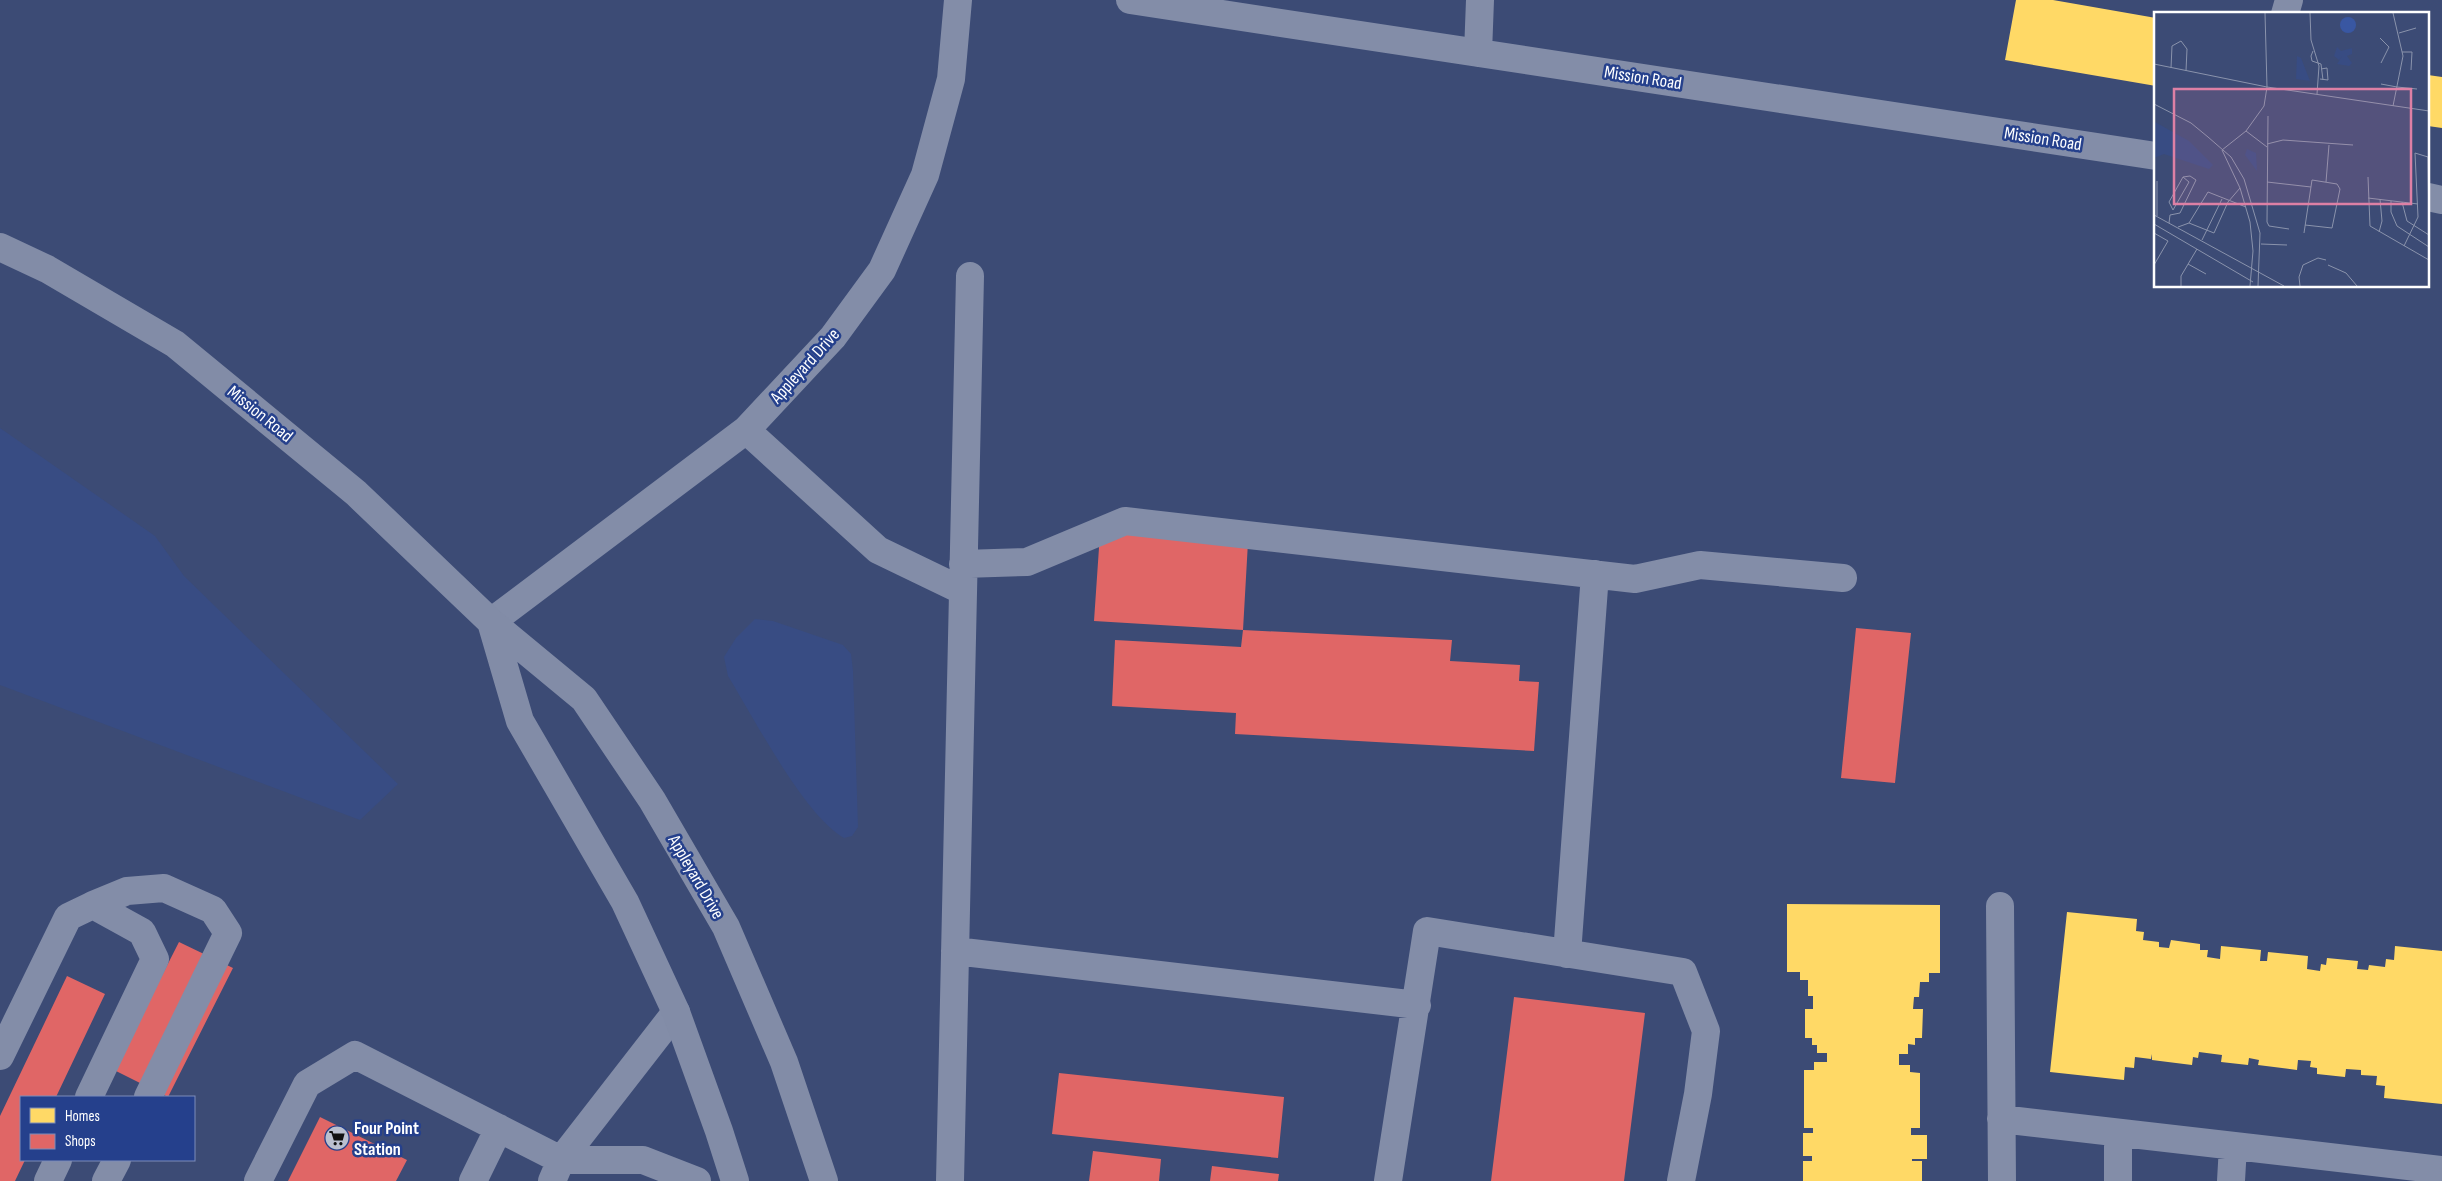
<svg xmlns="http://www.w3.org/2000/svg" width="2442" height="1181" viewBox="0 0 2442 1181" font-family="'Sofia Sans Condensed',sans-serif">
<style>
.water{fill:#384c83}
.homes{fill:#ffd966}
.shops{fill:#e06666}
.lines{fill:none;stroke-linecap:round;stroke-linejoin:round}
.minor{stroke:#838da8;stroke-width:28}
.major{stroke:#828ca7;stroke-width:28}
.labels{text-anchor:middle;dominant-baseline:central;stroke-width:5;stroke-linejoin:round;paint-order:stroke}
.street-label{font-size:18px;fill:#fff;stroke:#25408c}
.poi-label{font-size:18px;font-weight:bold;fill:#fff;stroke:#25408c;text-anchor:start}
.inset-road{fill:none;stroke:#8a93ac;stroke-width:1}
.view{fill:#dd80a5;fill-opacity:0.15;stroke:#dd80a5;stroke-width:2.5}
.inset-edge{fill:none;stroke:#fff;stroke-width:2.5}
</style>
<rect width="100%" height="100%" fill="#3c4b75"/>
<path class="water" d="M0,428L155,536L184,576L398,784L360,820L0,685Z
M755,619L773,621L843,645L851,654L853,671L858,827L852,836L844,838C803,814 754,718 728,676L724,657L736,638Z"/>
<path class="homes" d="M2016,0H2053L2156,18V86L2005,60Z
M2428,75L2442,77V128L2428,126Z
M1787,904L1940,905V973H1929V982H1920L1919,997H1914L1913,1009H1923L1922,1038H1915V1045L1908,1044V1054H1899V1065H1910V1072L1920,1073V1128H1911V1135H1927V1159H1912V1161H1922V1181H1803V1161H1812V1156H1803V1133H1813V1128H1804V1070H1814V1062H1827V1053H1817V1045H1812V1038H1805V1009H1813V996H1808V980H1800V972H1787Z
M2067,912L2137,919L2136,931L2144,932L2143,940L2159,942V947L2169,948L2171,940L2200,944V950H2208L2207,957L2220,959L2221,946L2261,950L2260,961H2267L2268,952L2308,956L2307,969L2320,971L2321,964L2326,965L2327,958L2358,961L2357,969L2368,970L2369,965L2385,967L2386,959L2394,960L2395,946L2442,951V1104L2384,1098L2385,1086L2376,1085L2377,1076L2361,1075V1070L2346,1069L2345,1077L2317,1074V1068L2310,1067L2311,1061L2298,1060L2297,1070L2258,1065L2259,1060L2249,1058L2248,1065L2221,1062L2222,1055L2199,1052L2198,1058L2193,1057L2192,1065L2152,1060V1054L2151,1059L2135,1057L2134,1068L2125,1067L2124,1080L2050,1072Z"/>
<path class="shops" d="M1100,533L1248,542L1243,630L1094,621Z
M1856,628L1911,633L1895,783L1841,778Z
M1243,630L1452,640L1450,661L1520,665L1519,681L1539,682L1534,751L1235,734L1236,713L1112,706L1115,640L1241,647Z
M179,942L233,968L168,1097L114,1070Z
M67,976L105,994L56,1097H21V1160H25L15,1181H0V1116Z
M1514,997L1645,1013L1624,1181H1491Z
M1059,1073L1284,1097L1278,1158L1052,1134Z
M320,1117L407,1160L396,1181H288Z
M1093,1151L1161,1159L1159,1181H1089Z
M1212,1166L1279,1174L1278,1181H1210Z"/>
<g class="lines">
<path class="minor" d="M1130,0L2156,156
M2285,14L2289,0
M1478,53L1480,0
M2428,197L2442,200
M746,430L878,550L963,591
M963,564L1027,562L1125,521L1635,579L1700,565L1843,578
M491,622L746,430L833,337L882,270L925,175L951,79L958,0
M93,905L127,891L164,888L213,910L228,933L148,1097
M2000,906L2002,1181
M955,951L1417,1005
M1567,954L1595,574
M0,1056L68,917L93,905L142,932L155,959L89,1097
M2001,1119L2442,1170
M48,1181L58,1160
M106,1181L117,1160
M258,1181L307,1084L355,1055L561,1160H643L697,1181
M473,1181L499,1128
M552,1181L561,1160L676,1012
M950,1181L970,276
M1388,1181L1427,931L1683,972L1706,1031L1698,1094L1681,1181
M2118,1181V1133
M2231,1181L2233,1146"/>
<path class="major" d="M0,247L47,269L175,344L356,493L491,622L584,699L652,800L726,927L784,1062L824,1181
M491,622L520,721L625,902L676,1012L719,1131L735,1181"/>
</g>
<defs>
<symbol id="supermarket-disc" viewBox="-11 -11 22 22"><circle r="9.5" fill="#bbc0cf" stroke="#25408c"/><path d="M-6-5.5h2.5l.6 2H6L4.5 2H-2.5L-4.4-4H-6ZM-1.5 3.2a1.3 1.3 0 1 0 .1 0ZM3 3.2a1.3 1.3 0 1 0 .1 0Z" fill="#111"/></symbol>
</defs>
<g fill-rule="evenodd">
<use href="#supermarket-disc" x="323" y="1124" width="28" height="28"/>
</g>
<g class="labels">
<g class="street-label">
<text transform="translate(1643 78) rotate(9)">Mission Road</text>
<text transform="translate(2043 139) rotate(9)">Mission Road</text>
<text transform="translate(805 366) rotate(-48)">Appleyard Drive</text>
<text transform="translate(260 414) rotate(39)">Mission Road</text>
<text transform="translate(696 877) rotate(60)">Appleyard Drive</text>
</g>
<g class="poi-label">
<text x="354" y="1128">Four Point<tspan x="354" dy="21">Station</tspan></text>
</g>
</g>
<g transform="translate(2154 12)">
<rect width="275" height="275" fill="#3c4b75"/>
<path d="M186 13a8 8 0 1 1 16 0a8 8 0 1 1-16 0Z" fill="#3957a2"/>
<path d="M183,35L187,39L198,36V42L193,44L198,51L195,54L183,52L188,44L185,48L180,44ZM143,44L147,46L156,69L142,67ZM1,110L35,129L59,153L55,157L10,142L0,146ZM93,137L102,141L103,159L91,143Z" fill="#384c83"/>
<path class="inset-road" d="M156,1L157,28L165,54L163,82M239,1L249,44L239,94M245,21L262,16M226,26L235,35L227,51M159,39L157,44L158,49L167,52L169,68M248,40H258L257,58M0,52L113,75L275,99M17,56L18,34L27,29L33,37L32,59M166,67L174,68L173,56L167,57M227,72L243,75M243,75L263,77M0,92L37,111L54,125L77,145L90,167L106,221L104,274M114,104L113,210L115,214L135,217M92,119L113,135M113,132L129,128L199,133M68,138L92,119L110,94L113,75L111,1M68,138L86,176L96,210L99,239L96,274M29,165L35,170L19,198L15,190ZM214,165L216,214L275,248M113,170L157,175M172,170L175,133M214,186L264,192M237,189V200L243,214L275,235M248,190L253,209L275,223M0,203L130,274M3,204V169M15,211L16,203L26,201L42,168L36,164L29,165M35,211L60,221L74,190L86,176M0,212L99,270M24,215L35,211L54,180L92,195M225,220L228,209L226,187M0,221L14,229L0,253M150,221L158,168L183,172L186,177L178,216L151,213M48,228L68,187M107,232L133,233M250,234L264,205L261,141L274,145L275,223M34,252L52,262M174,253L192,261L203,274M27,274V264L43,237M146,274L145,265L149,253L164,246L172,248"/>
<path class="view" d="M20,77H257V192H20Z"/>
<rect width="275" height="275" class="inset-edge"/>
</g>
<rect x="20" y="1096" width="175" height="65" fill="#25408c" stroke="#7c8cba"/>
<rect x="30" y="1108" width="25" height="15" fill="#ffd966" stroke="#7c8cba"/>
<text x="65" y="1121" font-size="15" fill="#ffffff">Homes</text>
<rect x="30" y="1134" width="25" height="15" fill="#e06666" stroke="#7c8cba"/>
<text x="65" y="1146" font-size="15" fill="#ffffff">Shops</text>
</svg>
